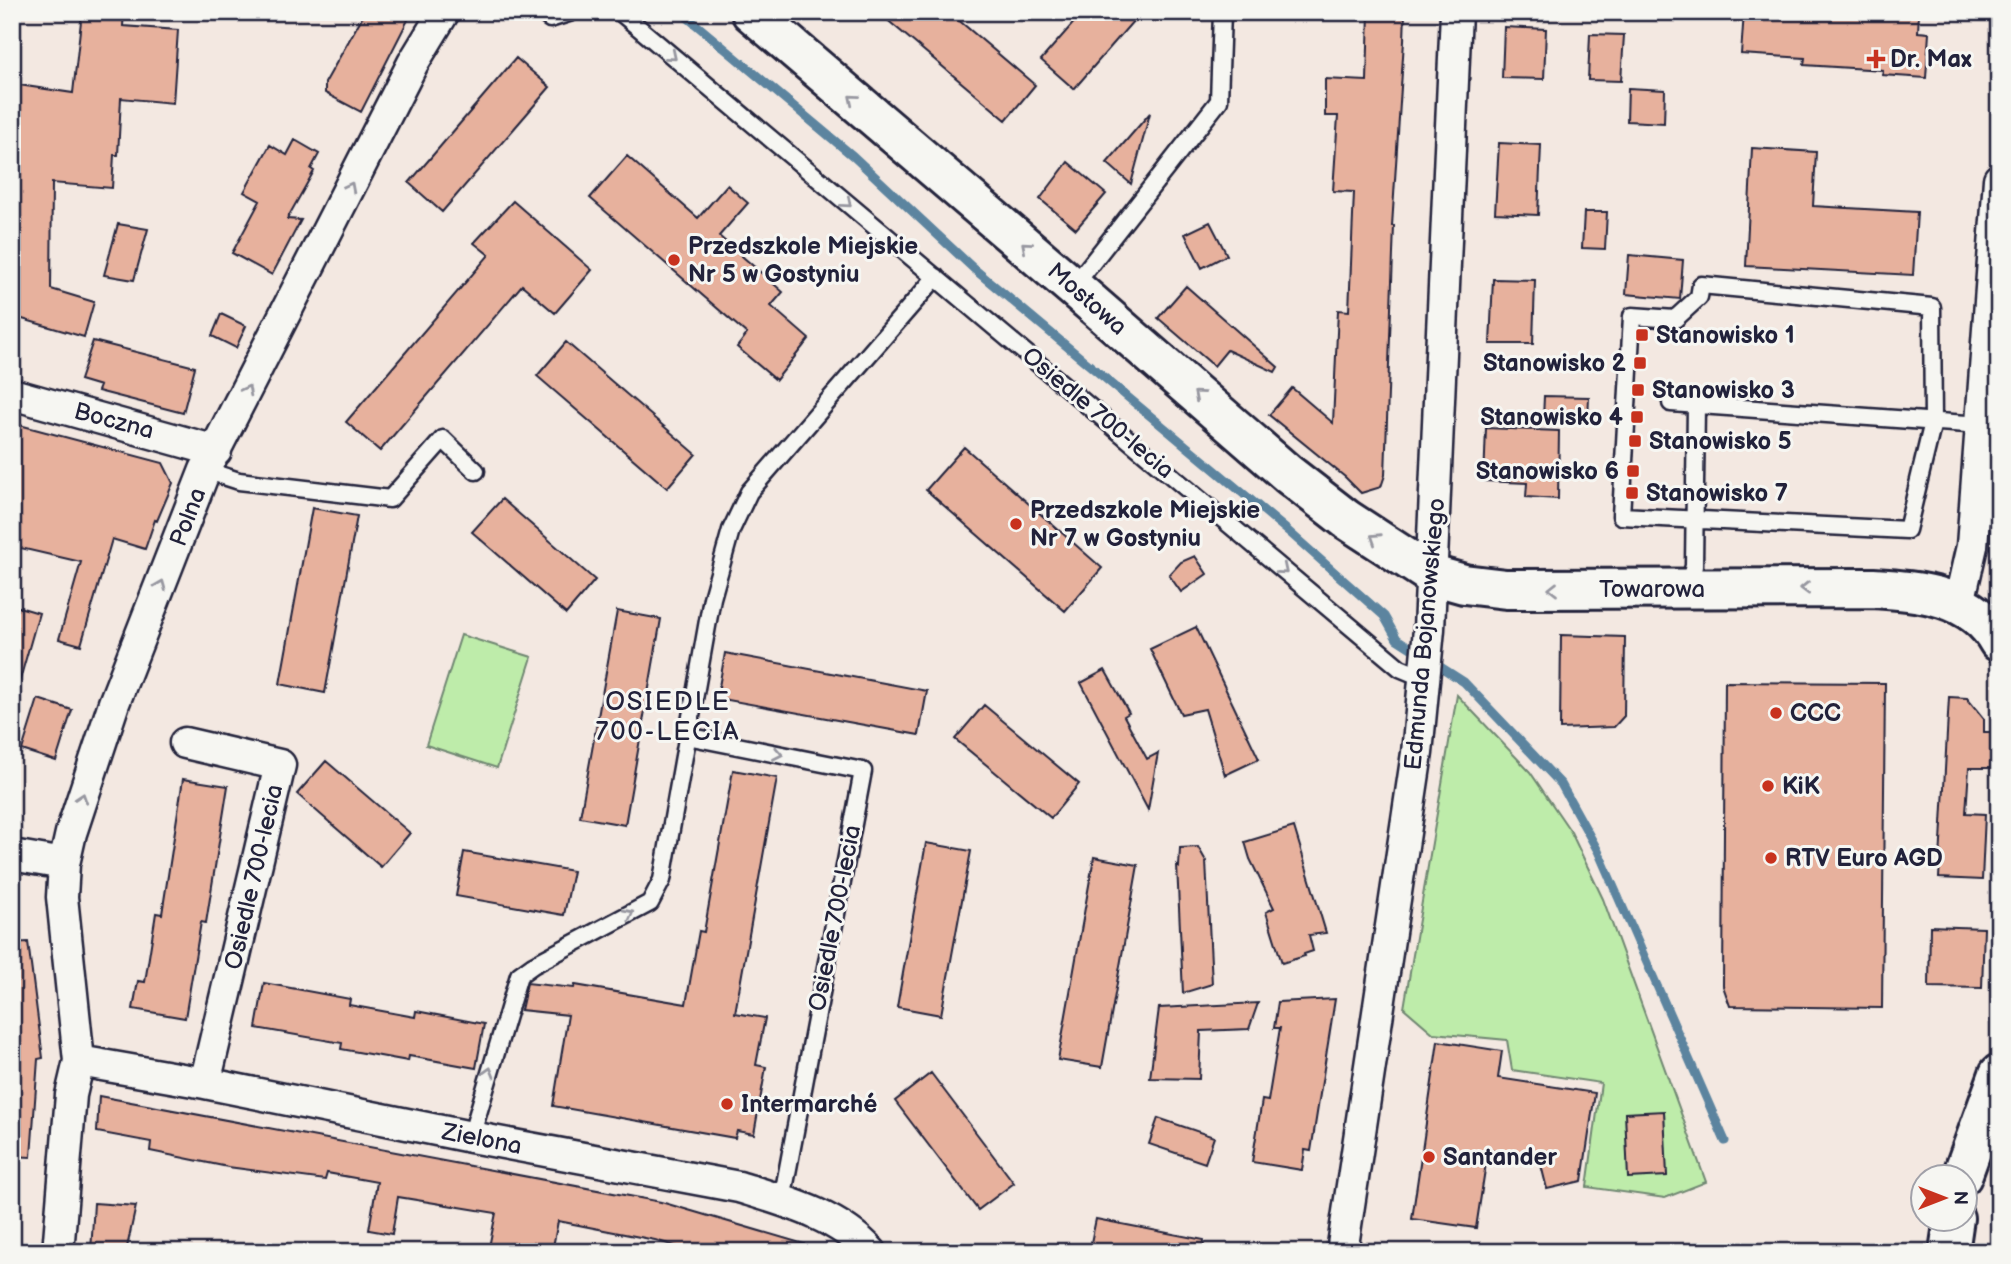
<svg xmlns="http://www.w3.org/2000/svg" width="2011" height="1264" viewBox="0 0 2011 1264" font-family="'Balsamiq Sans',sans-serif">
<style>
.green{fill:#beecaa;stroke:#708772;stroke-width:2}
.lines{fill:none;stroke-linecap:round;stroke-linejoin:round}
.stream{stroke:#5b849f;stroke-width:9}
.building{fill:#e7b19d;stroke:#22223b;stroke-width:2}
.lane-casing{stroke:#22223b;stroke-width:21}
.street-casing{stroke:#22223b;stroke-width:35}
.secondary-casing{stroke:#22223b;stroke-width:44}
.lane{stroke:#f6f6f2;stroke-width:16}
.street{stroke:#f6f6f2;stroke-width:30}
.secondary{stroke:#f6f6f2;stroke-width:38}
.oneway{stroke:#9797a0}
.poi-dot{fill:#c8321e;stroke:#f6f6f2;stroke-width:2.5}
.labels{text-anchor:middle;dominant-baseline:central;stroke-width:6;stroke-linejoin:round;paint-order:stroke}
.poi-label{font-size:24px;font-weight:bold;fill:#22223b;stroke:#f6f6f2;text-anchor:start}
.street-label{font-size:24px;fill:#22223b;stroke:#f6f6f2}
.neighbourhood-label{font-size:26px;letter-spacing:2px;fill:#22223b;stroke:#f6f6f2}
</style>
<rect width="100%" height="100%" fill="#f3e8e1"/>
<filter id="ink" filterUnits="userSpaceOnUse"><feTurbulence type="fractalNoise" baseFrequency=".0143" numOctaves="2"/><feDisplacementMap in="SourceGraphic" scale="14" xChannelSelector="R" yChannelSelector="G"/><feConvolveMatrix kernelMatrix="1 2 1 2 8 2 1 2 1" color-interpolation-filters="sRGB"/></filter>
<g filter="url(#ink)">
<path class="green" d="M461,635L532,657L497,768L426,745Z
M1457,695L1530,772L1571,832L1603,899L1706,1182L1665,1198L1587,1187L1601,1083L1512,1070L1507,1040L1433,1033L1404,1008Z"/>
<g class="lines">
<path class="stream" d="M681,12L853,156L973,268L1288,531L1384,616L1397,639L1464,682L1561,784L1598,851L1725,1141"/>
</g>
<path class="building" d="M82,12H124L123,26L178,30L173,103L121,98L118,155H114L112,188L52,183L51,289L94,302L84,337L12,316V84L73,93Z
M365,12H412L361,112L325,93V83Z
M878,12H949L1035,85L1006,120Z
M1083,12H1141L1074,89L1041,60Z
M1369,12H1405L1404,41L1392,226H1394L1385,475L1381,487L1361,493L1345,477L1269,415L1292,388L1333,423L1338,310L1349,311L1354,192L1333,191L1338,116H1325V79L1367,81Z
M1744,12H1919L1918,32L1929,33L1926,78L1882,75L1883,70L1804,65L1805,58L1741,54Z
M1504,27L1546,29L1544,79L1502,78Z
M1590,34L1624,35L1621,81L1588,80Z
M516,58L550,87L442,212L409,183Z
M1628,88L1665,90L1664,123L1627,121Z
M1150,113L1131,184L1107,163Z
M295,140L319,154L311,169L314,171L287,219L301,220L272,275L232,253L260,201L244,192L270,145L287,155Z
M1499,143L1541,145L1538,215L1495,213Z
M1752,148L1816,152L1813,206L1917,212L1913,275L1746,266Z
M627,156L698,218L727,185L748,203L719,236L783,292L771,306L809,339L776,380L737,347L747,334L590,198Z
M1068,162L1106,194L1076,229L1040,199Z
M513,201L592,270L555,313L522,285L380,451L346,422L489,255L474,243Z
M1584,212H1607L1605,249L1582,248Z
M1210,222L1227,255L1202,268L1185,234Z
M118,224L148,229L134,280L104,275Z
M1629,255L1683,260L1680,299L1626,294Z
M1493,279L1535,280L1533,344H1490Z
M1186,286L1278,367L1275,372L1227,350L1214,366L1158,318Z
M221,314L246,326L236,348L212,336Z
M93,341L195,367L183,413L98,391L100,386L80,380Z
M566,342L696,454L667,488L537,376Z
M1544,396L1589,397L1588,420L1543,419Z
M12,423L163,463L173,483L157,521L155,520L145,549L112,539L81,645L59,639L81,562L12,546Z
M1486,428L1559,431L1558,499L1526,497L1527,483L1484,481Z
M964,447L1102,568L1065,611L926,490Z
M502,499L595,580L566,614L472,532Z
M312,508L357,516L325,693L280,684Z
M1195,556L1207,574L1181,592L1169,575L1181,562Z
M12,605L39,613L19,683L12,682Z
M617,611L661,619L625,825L580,817Z
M1196,627L1259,759L1225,775L1205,709L1181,714L1150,649Z
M1561,635L1625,637L1624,716L1614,727L1560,729Z
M725,653L927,691L919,735L717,698Z
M1105,670L1129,713L1124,716L1147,759L1158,753L1148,810L1081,683Z
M1725,682L1885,683L1882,1008L1730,1006L1723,986Z
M1949,697L1967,698L1984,719V732H1992L1991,768H1969L1966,813L1985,814L1982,880L1939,878Z
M38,699L72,710L56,761L22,750Z
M984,705L1079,784L1051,818L955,739Z
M326,761L410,833L381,867L297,794Z
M733,770L777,778L735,1013L765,1018L756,1065L766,1067L754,1134L737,1131L735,1138L553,1106L568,1015L521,1010L527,983L574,988L575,985L686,1004L699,931L704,932Z
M183,779L228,786L206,923L201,922L185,1018L133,1009L138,981L145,982L156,913L162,914Z
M1294,827L1326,933L1309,935L1313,951L1304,954L1305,956L1282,963L1266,912L1274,908L1250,859L1245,842Z
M926,843L971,851L941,1015L897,1007Z
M1198,847L1206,861L1212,984L1183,993L1177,865L1179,867L1180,848Z
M464,852L573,871L564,915L456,896Z
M1094,857L1138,865L1102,1067L1058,1060Z
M1930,926L1984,928L1982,988L1929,987Z
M28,942L43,1058L38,1059L31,1157L12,1156V943Z
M264,983L350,999L349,1005L415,1017L416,1011L484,1024L476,1068L409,1056L408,1061L341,1049L342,1043L256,1028Z
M1335,999L1311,1151L1305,1150L1302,1170L1252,1162L1262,1100L1268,1101L1280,1028H1274L1278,1002Z
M1258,1003L1249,1029L1201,1031L1199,1079L1150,1078L1159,1008Z
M1438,1041L1502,1051L1498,1078L1595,1093L1582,1181L1547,1189L1539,1157L1488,1150L1476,1228L1412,1219Z
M931,1073L1014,1183L978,1210L895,1101Z
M99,1096L661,1202L804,1244L803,1252H695L655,1240L558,1221L552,1252H488L496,1213L398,1197L392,1234L369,1230L377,1182L327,1173L325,1180L228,1167L150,1151L151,1142L97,1132Z
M1664,1111L1667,1176L1628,1178L1625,1113Z
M1158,1118L1214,1137L1205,1163L1149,1144Z
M94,1203L136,1206L126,1252H91Z
M1096,1219L1204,1240L1203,1252H1089Z"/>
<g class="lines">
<defs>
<path id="lane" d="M542,12L550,19L572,12
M620,12L1400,668L1424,678
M1701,285L1932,307L1933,422L1907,530L1621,516L1632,316L1675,319L1699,297Z
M1073,287L1219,101L1222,12
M1671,403L1981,425
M205,470L239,481L390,499L443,439L476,471
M1688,587L1694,566L1696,405
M687,736L863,771L782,1200
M471,1137L519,975L533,965L650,903L662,880L712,598L731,530L749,492L936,277"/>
<path id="street" d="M12,394L216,451
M1959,603L1972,546L1999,179
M185,743L280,765L205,1083
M12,855L64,864
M79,1061L205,1083L471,1137L739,1187C784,1201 838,1215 871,1252
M58,1252L71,1095L79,1061L62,897L64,864L71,833L114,703L205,470L413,63L444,12
M1342,1252L1417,753L1429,629L1456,12"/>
<path id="secondary" d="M751,12L1073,287L1288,474L1346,519L1432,575L1464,584L1506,589L1873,588C1920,591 1973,595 1999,642
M1962,1176L1999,1074
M1949,1252L1954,1218"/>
</defs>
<use href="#lane" class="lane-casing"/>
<use href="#street" class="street-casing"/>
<use href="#secondary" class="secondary-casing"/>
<use href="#lane" class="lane"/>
<use href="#street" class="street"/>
<use href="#secondary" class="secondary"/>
</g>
<defs><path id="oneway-chevron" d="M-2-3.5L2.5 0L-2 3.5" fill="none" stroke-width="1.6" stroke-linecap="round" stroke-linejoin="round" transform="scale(1.75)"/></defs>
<g class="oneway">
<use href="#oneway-chevron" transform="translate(672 56) rotate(40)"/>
<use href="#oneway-chevron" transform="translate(853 99) rotate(-140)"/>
<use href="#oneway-chevron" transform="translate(350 187) rotate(-63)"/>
<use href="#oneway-chevron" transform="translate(847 203) rotate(40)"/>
<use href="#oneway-chevron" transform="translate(1026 246) rotate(-139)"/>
<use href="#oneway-chevron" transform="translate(247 390) rotate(-63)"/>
<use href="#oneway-chevron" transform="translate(1198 395) rotate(-139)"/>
<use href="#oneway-chevron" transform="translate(1375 538) rotate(-147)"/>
<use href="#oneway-chevron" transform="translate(1283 570) rotate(40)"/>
<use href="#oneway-chevron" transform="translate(161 585) rotate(-68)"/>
<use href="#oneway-chevron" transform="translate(1805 588) rotate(179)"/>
<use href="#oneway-chevron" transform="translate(1553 589) rotate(-180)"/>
<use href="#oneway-chevron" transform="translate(778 754) rotate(11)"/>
<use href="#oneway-chevron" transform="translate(82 798) rotate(-72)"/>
<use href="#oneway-chevron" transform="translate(629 914) rotate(-28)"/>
<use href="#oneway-chevron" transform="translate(489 1072) rotate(-74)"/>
</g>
</g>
<g class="poi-dot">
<path d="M1872.5 48.5h7v7h7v7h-7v7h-7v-7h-7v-7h7z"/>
<circle cx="674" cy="260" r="7"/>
<rect x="1635" y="328" width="14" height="14" rx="3.5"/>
<rect x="1633" y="356" width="14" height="14" rx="3.5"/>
<rect x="1631" y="383" width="14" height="14" rx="3.5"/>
<rect x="1630" y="410" width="14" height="14" rx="3.5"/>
<rect x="1628" y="434" width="14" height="14" rx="3.5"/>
<rect x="1626" y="464" width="14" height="14" rx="3.5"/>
<rect x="1625" y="486" width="14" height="14" rx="3.5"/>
<circle cx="1016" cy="524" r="7"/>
<circle cx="1776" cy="713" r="7"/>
<circle cx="1768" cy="786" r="7"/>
<circle cx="1771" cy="858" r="7"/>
<circle cx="727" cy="1104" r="7"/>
<circle cx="1429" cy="1157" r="7"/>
</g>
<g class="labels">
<g class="poi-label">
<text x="1890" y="59">Dr. Max</text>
<text x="688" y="246">Przedszkole Miejskie<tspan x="688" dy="28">Nr 5 w Gostyniu</tspan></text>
<text x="1656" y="335">Stanowisko 1</text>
<text x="1626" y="363" text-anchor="end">Stanowisko 2</text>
<text x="1652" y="390">Stanowisko 3</text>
<text x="1623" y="417" text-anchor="end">Stanowisko 4</text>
<text x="1649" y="441">Stanowisko 5</text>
<text x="1619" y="471" text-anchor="end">Stanowisko 6</text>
<text x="1646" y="493">Stanowisko 7</text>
<text x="1030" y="510">Przedszkole Miejskie<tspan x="1030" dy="28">Nr 7 w Gostyniu</tspan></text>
<text x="1790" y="713">CCC</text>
<text x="1782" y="786">KiK</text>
<text x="1785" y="858">RTV Euro AGD</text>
<text x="741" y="1104">Intermarché</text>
<text x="1443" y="1157">Santander</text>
</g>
<g class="street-label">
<text transform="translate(1087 299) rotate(41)">Mostowa</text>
<text transform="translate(1098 413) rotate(40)">Osiedle 700-lecia</text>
<text transform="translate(114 421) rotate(15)">Boczna</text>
<text transform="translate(188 517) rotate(-69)">Polna</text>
<text x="1652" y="589">Towarowa</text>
<text transform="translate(1425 634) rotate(-85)">Edmunda Bojanowskiego</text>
<text transform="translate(254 877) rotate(-77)">Osiedle 700-lecia</text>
<text transform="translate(835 918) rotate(-79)">Osiedle 700-lecia</text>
<text transform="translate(482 1139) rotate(11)">Zielona</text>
</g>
<g class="neighbourhood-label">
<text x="668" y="702">OSIEDLE<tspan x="668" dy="30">700-LECIA</tspan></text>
</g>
</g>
<rect width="2011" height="1264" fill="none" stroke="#f6f6f2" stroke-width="42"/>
<rect x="21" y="21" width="1969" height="1222" fill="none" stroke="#22223b" stroke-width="2.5" filter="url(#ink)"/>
<g transform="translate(1944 1198) rotate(90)"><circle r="33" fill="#f6f6f2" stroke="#a1a1a9" stroke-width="2"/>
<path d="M0-5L12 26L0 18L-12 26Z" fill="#c8321e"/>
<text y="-10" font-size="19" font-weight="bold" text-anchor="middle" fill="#22223b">N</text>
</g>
</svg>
